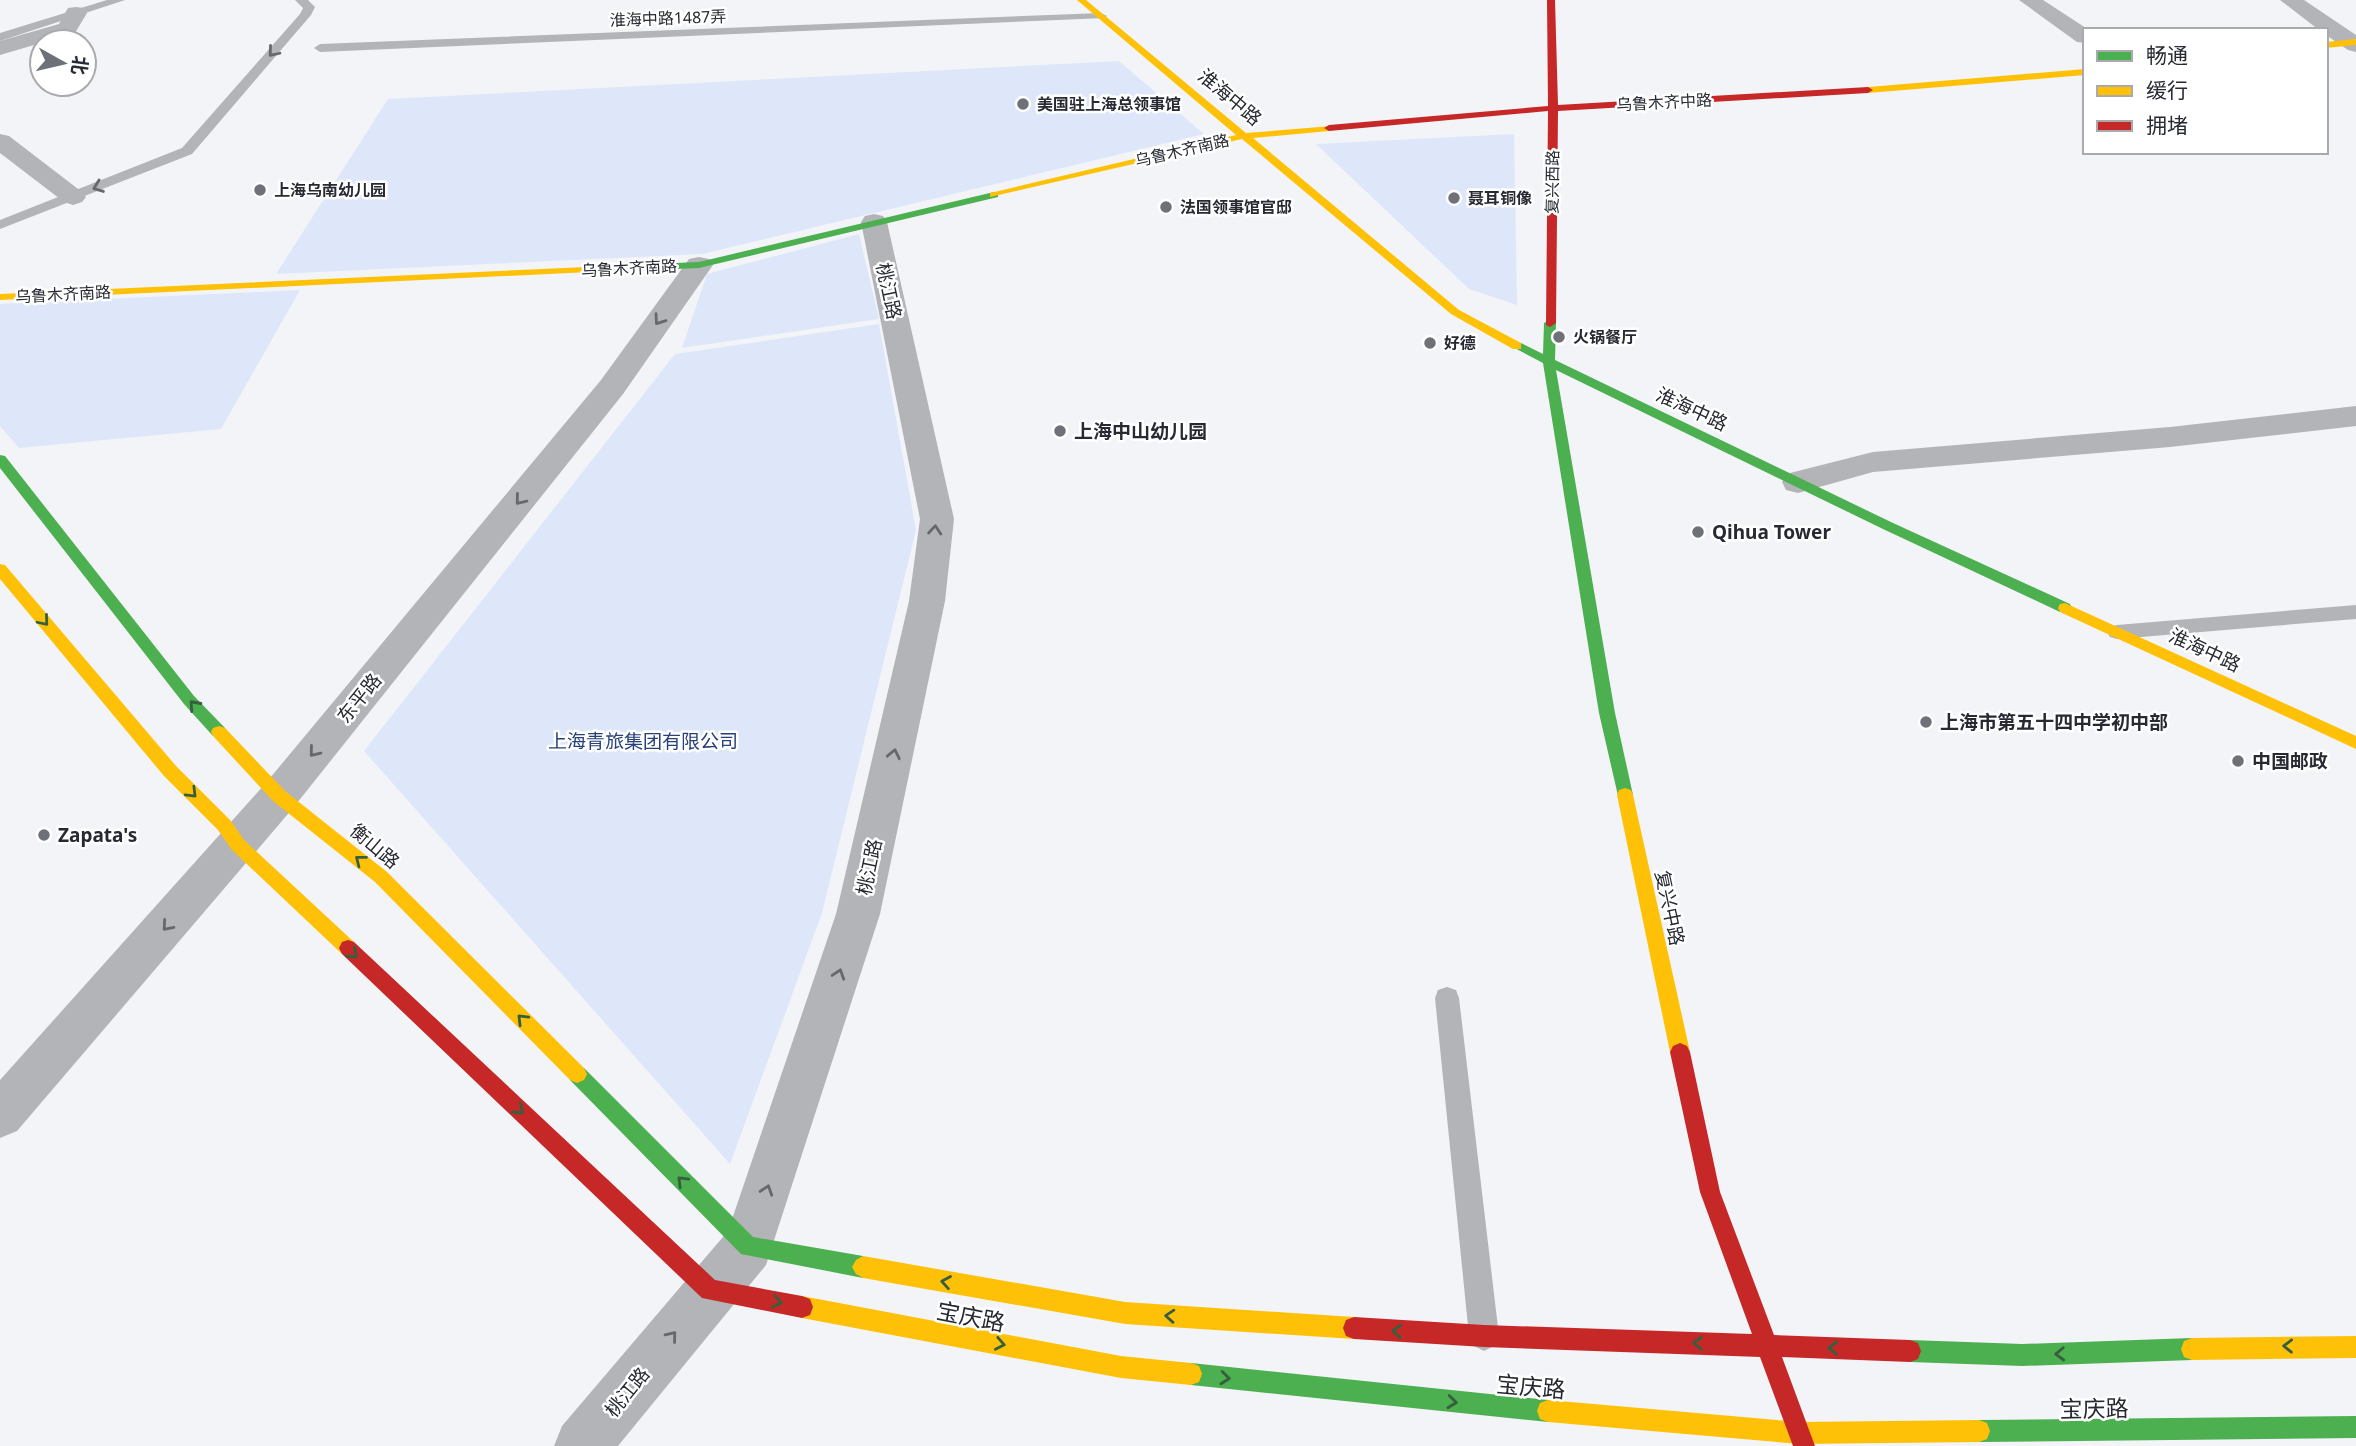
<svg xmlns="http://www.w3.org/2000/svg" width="2356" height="1446" viewBox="0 0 2356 1446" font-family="'Noto Sans','Noto Sans SC',sans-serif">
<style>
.green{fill:#dee7f9}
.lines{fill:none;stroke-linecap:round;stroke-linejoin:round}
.lane{fill:#b2b4b7;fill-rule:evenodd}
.street{fill:#b2b4b7;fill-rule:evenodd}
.fast{fill:#4caf50;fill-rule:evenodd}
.slow{fill:#ffc107;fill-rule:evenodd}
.jam{fill:#c62828;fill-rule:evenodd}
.oneway{stroke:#66686e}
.oneway2{stroke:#365f3e}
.poi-dot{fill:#6e7177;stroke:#fff;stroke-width:2.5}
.labels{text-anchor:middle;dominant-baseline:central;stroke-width:5;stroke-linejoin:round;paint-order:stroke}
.far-street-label{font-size:16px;fill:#272a32;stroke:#fff}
.far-poi-label{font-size:16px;font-weight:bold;fill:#272a32;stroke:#fff;text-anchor:start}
.street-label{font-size:19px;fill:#272a32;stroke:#fff}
.poi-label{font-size:19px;font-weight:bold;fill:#272a32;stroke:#fff;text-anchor:start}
.park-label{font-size:19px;fill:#284178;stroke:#fff}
.near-street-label{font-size:23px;fill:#272a32;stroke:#fff}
</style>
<rect width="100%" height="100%" fill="#f2f4f8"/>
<path class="green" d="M1119,61L1204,134L702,254L276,274L388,99Z
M1514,134L1517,305L1469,289L1316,144Z
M859,234L879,319L682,348L707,274Z
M300,290L221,429L19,448L0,426V304Z
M879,324L916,530L822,913L730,1164L364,751L675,354Z"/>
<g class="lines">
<path class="lane" d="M107,0H125L0,41V33Z
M295,0H308L315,7L311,15L192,154L0,229V220L182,148L300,14L303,8Z
M1101,13L1107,16L1105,18L320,52L314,48L320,44Z
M2356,605V619L2117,639L2110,637L2107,632L2110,627L2117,625Z
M1447,987L1456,990L1459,998L1499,1336L1494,1346L1484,1351L1474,1346L1469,1336L1435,998L1438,990Z"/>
<path class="street" d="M2019,0H2043L2089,30H2085V43L2077,42Z
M2280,0H2304L2356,35V52L2348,50L2326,35V30H2319Z
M76,7L84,8L87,13L75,33L0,55V41L59,24L68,8Z
M0,134L9,136L82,192L86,197L82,202L73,205L64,202L0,153Z
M874,214L883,216L887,222L954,519L945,601L880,914L766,1265L618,1446H554L562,1426L728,1231L836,914L909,601L920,519L861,222L865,216Z
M699,257L709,259L713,265L623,394L293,808L17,1131L0,1138V1080L265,784L601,380L689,259Z
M2356,406V426L2170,447L1873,472L1798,493L1786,490L1782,482L1786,474L1873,452L2170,427Z"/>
<path class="fast" d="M994,192L998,193V197L699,268L586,273L580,270L586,267L699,262Z
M1550,319L1556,323L1555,360L1893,523L2070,604L2072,608L2070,612H2060L1883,529L1556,370L1615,713L1633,795L1631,800H1619L1599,713L1543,363L1511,346L1513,343H1521L1543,354L1544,323Z
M0,455L5,456L194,696L225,728L227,732L225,736H213L184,704L0,468Z
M577,1065L584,1068L753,1237L863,1256L870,1260L874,1267L870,1274L863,1278L741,1254L570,1080L567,1074L570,1068Z
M2192,1338L2200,1341L2203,1349L2200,1357L2192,1360L2022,1366L1910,1362L1902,1359L1899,1351L1902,1343L1910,1340L2022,1344Z
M1191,1363L1548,1400L1556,1403L1559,1411L1556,1419L1548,1422L1191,1385L1183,1382L1180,1374L1183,1366Z
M2356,1416V1438L1979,1442L1971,1439L1968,1431L1971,1423L1979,1420Z"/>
<path class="slow" d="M1077,0H1086L1246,133L1332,126L1334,128L1329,131L1253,138L1459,310L1521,343V349H1513L1451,314L1242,139L990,197V193L1236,135Z
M2356,39V45L2326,48V42Z
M2085,69V75L1868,93L1863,90L1868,87Z
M586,267L592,270L590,272L0,300V294Z
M0,564L5,565L176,766L230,820L244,840L354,942L357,948L354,954L348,956L342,954L232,850L218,830L164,776L0,579Z
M2065,603L2356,736V749L2060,612L2058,608L2060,604Z
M219,726L225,728L285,791L387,872L584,1068L587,1074L584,1080L577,1083L570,1080L375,882L273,801L213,736L211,732L213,728Z
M1625,788L1631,790L1633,795L1690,1052L1687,1058L1680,1061L1673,1058L1670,1052L1617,795L1619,790Z
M863,1256L1125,1302L1354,1317L1362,1320L1365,1328L1362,1336L1354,1339L1125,1324L863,1278L856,1274L852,1267L856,1260Z
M802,1296L1121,1356L1191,1363L1199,1366L1202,1374L1199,1382L1191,1385L1121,1378L802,1318L794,1315L791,1307L794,1299Z
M2356,1336V1358L2192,1360L2184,1357L2181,1349L2184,1341L2192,1338Z
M1548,1400L1799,1422L1979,1420L1987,1423L1990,1431L1987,1439L1979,1442L1799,1444L1548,1422L1540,1419L1537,1411L1540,1403Z"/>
<path class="jam" d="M1547,0H1555L1558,105L1868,87L1873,90L1868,93L1558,111L1556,323L1550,327L1546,325L1548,111L1329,131L1324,128L1329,125L1548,106Z
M348,940L354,942L715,1280L802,1296L810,1299L813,1307L810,1315L802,1318L702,1298L342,954L339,948L342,942Z
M1680,1043L1687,1046L1690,1052L1720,1192L1774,1335L1910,1340L1918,1343L1921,1351L1918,1359L1910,1362L1782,1357L1815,1446H1793L1760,1357L1484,1347L1354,1339L1346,1336L1343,1328L1346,1320L1354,1317L1484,1325L1752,1334L1700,1192L1670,1052L1673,1046Z"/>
</g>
<defs><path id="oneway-chevron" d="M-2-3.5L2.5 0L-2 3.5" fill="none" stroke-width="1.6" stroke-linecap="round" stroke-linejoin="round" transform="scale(1.75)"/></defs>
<g class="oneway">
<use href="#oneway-chevron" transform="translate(273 52) rotate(130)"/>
<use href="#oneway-chevron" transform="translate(98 187) rotate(159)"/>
<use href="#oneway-chevron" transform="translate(659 320) rotate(125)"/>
<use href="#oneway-chevron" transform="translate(520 500) rotate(129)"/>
<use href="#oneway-chevron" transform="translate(935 530) rotate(-85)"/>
<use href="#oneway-chevron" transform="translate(314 752) rotate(129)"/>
<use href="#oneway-chevron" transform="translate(894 754) rotate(-78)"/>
<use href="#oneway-chevron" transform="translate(167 926) rotate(131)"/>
<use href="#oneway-chevron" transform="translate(839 974) rotate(-72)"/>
<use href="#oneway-chevron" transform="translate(767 1190) rotate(-72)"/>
<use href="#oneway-chevron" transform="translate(672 1336) rotate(-51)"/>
</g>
<g class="oneway2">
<use href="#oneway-chevron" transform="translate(44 621) rotate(50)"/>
<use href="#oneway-chevron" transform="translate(194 705) rotate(-132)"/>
<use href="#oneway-chevron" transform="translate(192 793) rotate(45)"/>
<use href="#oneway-chevron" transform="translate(360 860) rotate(-142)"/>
<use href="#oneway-chevron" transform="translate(353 954) rotate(43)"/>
<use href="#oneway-chevron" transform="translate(522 1019) rotate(-135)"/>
<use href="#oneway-chevron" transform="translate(519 1110) rotate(43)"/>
<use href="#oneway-chevron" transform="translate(682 1181) rotate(-135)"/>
<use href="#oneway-chevron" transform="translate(946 1282) rotate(-170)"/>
<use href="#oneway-chevron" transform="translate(777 1302) rotate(11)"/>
<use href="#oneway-chevron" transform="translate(1170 1316) rotate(-176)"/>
<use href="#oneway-chevron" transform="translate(1397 1331) rotate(-176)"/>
<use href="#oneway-chevron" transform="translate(1698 1343) rotate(-178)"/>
<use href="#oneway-chevron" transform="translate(1000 1344) rotate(11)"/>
<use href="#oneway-chevron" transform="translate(2288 1346) rotate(-179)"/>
<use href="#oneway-chevron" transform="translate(1833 1348) rotate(-178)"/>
<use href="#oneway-chevron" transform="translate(2060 1354) rotate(178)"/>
<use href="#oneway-chevron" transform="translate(1225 1378) rotate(6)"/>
<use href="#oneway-chevron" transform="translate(1452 1402) rotate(6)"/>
</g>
<g class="poi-dot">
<circle cx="1023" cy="104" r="7"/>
<circle cx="260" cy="190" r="7"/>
<circle cx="1454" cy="198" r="7"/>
<circle cx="1166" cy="207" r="7"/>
<circle cx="1559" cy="337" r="7"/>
<circle cx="1430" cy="343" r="7"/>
<circle cx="1060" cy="431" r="7"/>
<circle cx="1698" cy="532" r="7"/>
<circle cx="1926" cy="722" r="7"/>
<circle cx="2238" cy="761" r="7"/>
<circle cx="44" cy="835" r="7"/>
</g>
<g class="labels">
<g class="far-street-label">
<text transform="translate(668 18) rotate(-2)">淮海中路1487弄</text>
<text transform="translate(1664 102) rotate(-3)">乌鲁木齐中路</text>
<text transform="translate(1182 150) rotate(-13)">乌鲁木齐南路</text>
<text transform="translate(1552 182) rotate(-89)">复兴西路</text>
<text transform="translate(629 268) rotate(-3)">乌鲁木齐南路</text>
<text transform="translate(63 294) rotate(-3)">乌鲁木齐南路</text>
</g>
<g class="far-poi-label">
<text x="1037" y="104">美国驻上海总领事馆</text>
<text x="274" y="190">上海乌南幼儿园</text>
<text x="1468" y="198">聂耳铜像</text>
<text x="1180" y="207">法国领事馆官邸</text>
<text x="1573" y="337">火锅餐厅</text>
<text x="1444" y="343">好德</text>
</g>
<g class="street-label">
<text transform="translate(1230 97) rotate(40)">淮海中路</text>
<text transform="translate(889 291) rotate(78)">桃江路</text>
<text transform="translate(1692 409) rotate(25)">淮海中路</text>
<text transform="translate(2205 650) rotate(25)">淮海中路</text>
<text transform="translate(359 698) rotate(-51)">东平路</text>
<text transform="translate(375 846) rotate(40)">衡山路</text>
<text transform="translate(869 867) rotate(-78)">桃江路</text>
<text transform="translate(1670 908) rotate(78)">复兴中路</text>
<text transform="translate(627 1392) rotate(-51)">桃江路</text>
</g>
<g class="poi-label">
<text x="1074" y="431">上海中山幼儿园</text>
<text x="1712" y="532">Qihua Tower</text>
<text x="1940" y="722">上海市第五十四中学初中部</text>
<text x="2252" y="761">中国邮政</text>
<text x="58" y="835">Zapata's</text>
</g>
<g class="park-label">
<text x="643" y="741">上海青旅集团有限公司</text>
</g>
<g class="near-street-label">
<text transform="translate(971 1316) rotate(11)">宝庆路</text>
<text transform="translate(1531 1386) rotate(5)">宝庆路</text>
<text transform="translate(2094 1408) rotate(-1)">宝庆路</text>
</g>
</g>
<rect x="2083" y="28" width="245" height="126" fill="#ffffff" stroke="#a9aaad" stroke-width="2"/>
<rect x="2097" y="51" width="35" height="10" fill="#4caf50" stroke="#a9aaad" stroke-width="2"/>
<text x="2146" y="63" font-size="21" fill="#272a32">畅通</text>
<rect x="2097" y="86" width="35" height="10" fill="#ffc107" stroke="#a9aaad" stroke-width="2"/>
<text x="2146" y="98" font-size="21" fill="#272a32">缓行</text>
<rect x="2097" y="121" width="35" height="10" fill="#c62828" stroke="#a9aaad" stroke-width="2"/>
<text x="2146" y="133" font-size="21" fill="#272a32">拥堵</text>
<g transform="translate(63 63) rotate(98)"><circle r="33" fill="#ffffff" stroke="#a9aaad" stroke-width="2"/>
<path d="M0-5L12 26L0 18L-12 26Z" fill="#6e7177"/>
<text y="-10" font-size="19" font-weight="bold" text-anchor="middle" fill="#272a32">北</text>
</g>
</svg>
